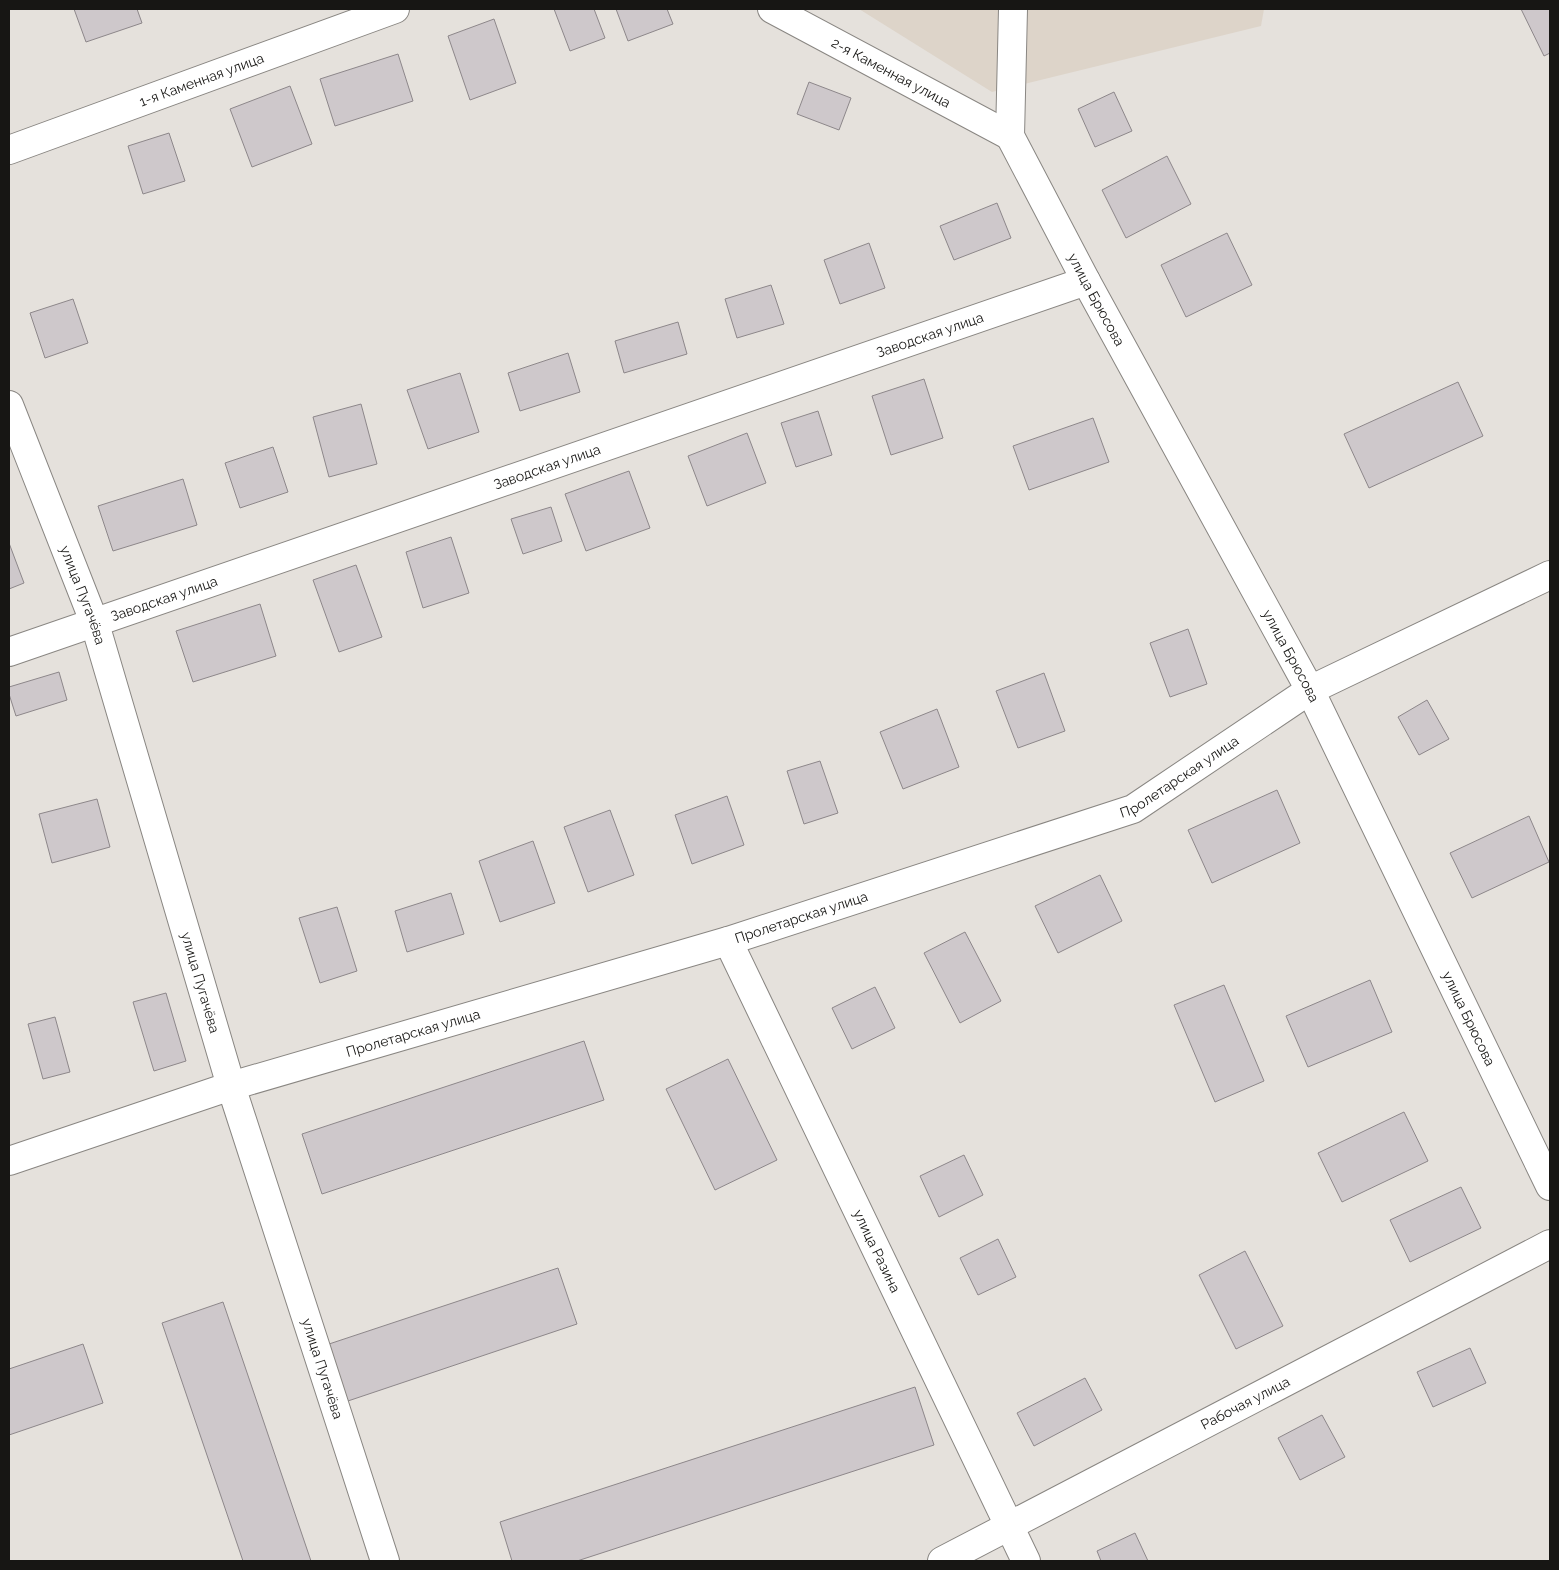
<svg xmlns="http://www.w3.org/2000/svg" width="1559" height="1570" viewBox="0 0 1559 1570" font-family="Raleway,sans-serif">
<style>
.built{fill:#ddd4c9}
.building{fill:#cec8cb;stroke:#8d878a}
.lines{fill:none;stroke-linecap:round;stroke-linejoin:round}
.minor-casing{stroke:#898682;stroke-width:30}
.minor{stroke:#fff;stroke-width:28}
.labels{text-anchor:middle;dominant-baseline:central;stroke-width:4;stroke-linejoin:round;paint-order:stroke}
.street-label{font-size:14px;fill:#171614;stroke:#e5e1dc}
</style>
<rect width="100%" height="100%" fill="#e5e1dc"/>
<path class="built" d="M859,9H1264L1261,26L992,92Z"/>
<path class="building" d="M74,9H137L142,23L86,42Z
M554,9H594L605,38L570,51Z
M616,9H667L673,24L628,41Z
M1521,9H1550V53L1544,56Z
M494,19L516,83L470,100L448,36Z
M398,54L413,101L335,126L320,79Z
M809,82L851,98L839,130L797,114Z
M290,86L312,144L252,167L230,109Z
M1114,92L1132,131L1095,147L1078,109Z
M169,133L185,181L143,194L128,146Z
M1167,156L1191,204L1126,238L1102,190Z
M997,203L1011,238L954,260L940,226Z
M1227,233L1252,285L1186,317L1161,265Z
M869,243L885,288L840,304L824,260Z
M771,285L784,324L737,338L725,299Z
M73,299L88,343L45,358L30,313Z
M678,322L687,354L624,373L615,341Z
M568,353L580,392L520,411L508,373Z
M460,373L479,432L428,449L407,390Z
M924,379L943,438L891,455L872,396Z
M1458,382L1483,436L1369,488L1344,434Z
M361,404L377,464L329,477L313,417Z
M818,411L832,455L796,467L781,423Z
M1093,418L1109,462L1029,490L1013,446Z
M747,433L766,483L707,506L688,456Z
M273,447L288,492L240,508L225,463Z
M629,471L650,528L586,551L565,494Z
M183,479L197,525L113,551L98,506Z
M551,507L562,541L523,554L511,519Z
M451,537L469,593L423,608L406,552Z
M9,543L24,583L9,589Z
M356,565L382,637L339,652L313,580Z
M260,604L276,656L193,682L176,631Z
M1188,629L1207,684L1170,697L1150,643Z
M59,672L67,700L16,716L9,694V687Z
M1044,673L1065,731L1018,748L996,691Z
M1427,700L1449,739L1419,755L1398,717Z
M937,709L959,767L903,789L880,732Z
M820,761L838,813L804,824L787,771Z
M1277,790L1300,843L1212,883L1188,830Z
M727,796L744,845L692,864L675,815Z
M97,799L110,847L52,863L39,814Z
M610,810L634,875L588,892L564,827Z
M1529,816L1549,862L1472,898L1450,853Z
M533,841L555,903L500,922L479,861Z
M1100,875L1122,921L1058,953L1035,906Z
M451,893L464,934L407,952L395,911Z
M337,907L357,971L320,983L299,918Z
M965,932L1001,1001L960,1023L924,953Z
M1370,980L1392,1032L1308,1067L1286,1016Z
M1224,985L1264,1081L1215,1102L1174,1005Z
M875,987L895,1028L852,1049L832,1008Z
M166,993L186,1061L154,1071L133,1002Z
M55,1017L70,1072L43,1079L28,1024Z
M584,1041L604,1100L322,1194L302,1134Z
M728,1059L777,1160L715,1190L666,1089Z
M1404,1112L1428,1161L1342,1202L1318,1153Z
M964,1155L983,1195L939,1217L920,1176Z
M1461,1187L1481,1228L1410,1262L1390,1220Z
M998,1239L1016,1277L978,1295L960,1258Z
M1245,1251L1283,1326L1236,1349L1199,1275Z
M558,1268L577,1324L336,1405L317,1348Z
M223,1302L311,1561H243L162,1323Z
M83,1344L103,1403L9,1435V1369Z
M1470,1348L1486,1383L1433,1407L1417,1372Z
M1085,1378L1102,1410L1034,1446L1017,1413Z
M915,1387L934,1445L577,1561H512L500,1522Z
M1322,1415L1345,1457L1300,1480L1278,1438Z
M1135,1533L1148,1561H1101L1097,1551Z"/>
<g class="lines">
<defs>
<g id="minor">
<path id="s1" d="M772,9L1010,136"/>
<path id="s2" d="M1013,9L1010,136L1086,281L1310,690L1550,1186"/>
<path id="s3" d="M9,150L395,9"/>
<path id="s4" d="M9,405L95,624L231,1086L385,1561"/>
<path id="s5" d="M9,652L1086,281"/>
<path id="s6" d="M728,941L1026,1561"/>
<path id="s7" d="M9,1161L231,1086L728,941L1133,809L1310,690L1550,575"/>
<path id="s8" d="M942,1561L1550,1244"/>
</g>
</defs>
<use href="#minor" class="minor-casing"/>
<use href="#minor" class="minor"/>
</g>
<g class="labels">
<g class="street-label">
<text stroke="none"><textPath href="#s1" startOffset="135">2-я Каменная улица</textPath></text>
<text stroke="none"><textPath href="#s3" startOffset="205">1-я Каменная улица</textPath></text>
<text stroke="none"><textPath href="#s2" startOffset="312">улица Брюсова</textPath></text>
<text stroke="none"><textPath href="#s5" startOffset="974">Заводская улица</textPath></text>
<text stroke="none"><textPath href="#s5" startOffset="569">Заводская улица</textPath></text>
<text stroke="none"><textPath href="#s4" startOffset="204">улица Пугачёва</textPath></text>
<text stroke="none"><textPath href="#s5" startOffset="164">Заводская улица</textPath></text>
<text stroke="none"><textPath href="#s2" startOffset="718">улица Брюсова</textPath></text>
<text stroke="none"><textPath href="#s7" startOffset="1234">Пролетарская улица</textPath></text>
<text stroke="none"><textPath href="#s7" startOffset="829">Пролетарская улица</textPath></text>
<text stroke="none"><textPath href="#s4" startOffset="609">улица Пугачёва</textPath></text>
<text stroke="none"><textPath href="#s2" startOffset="1122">улица Брюсова</textPath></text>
<text stroke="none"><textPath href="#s7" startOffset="424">Пролетарская улица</textPath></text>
<text stroke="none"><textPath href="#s6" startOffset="344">улица Разина</textPath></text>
<text stroke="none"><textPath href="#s4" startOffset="1014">улица Пугачёва</textPath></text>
<text stroke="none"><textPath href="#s8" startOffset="342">Рабочая улица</textPath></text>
</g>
</g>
<rect width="1559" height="1570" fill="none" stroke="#171614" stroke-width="20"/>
</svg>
